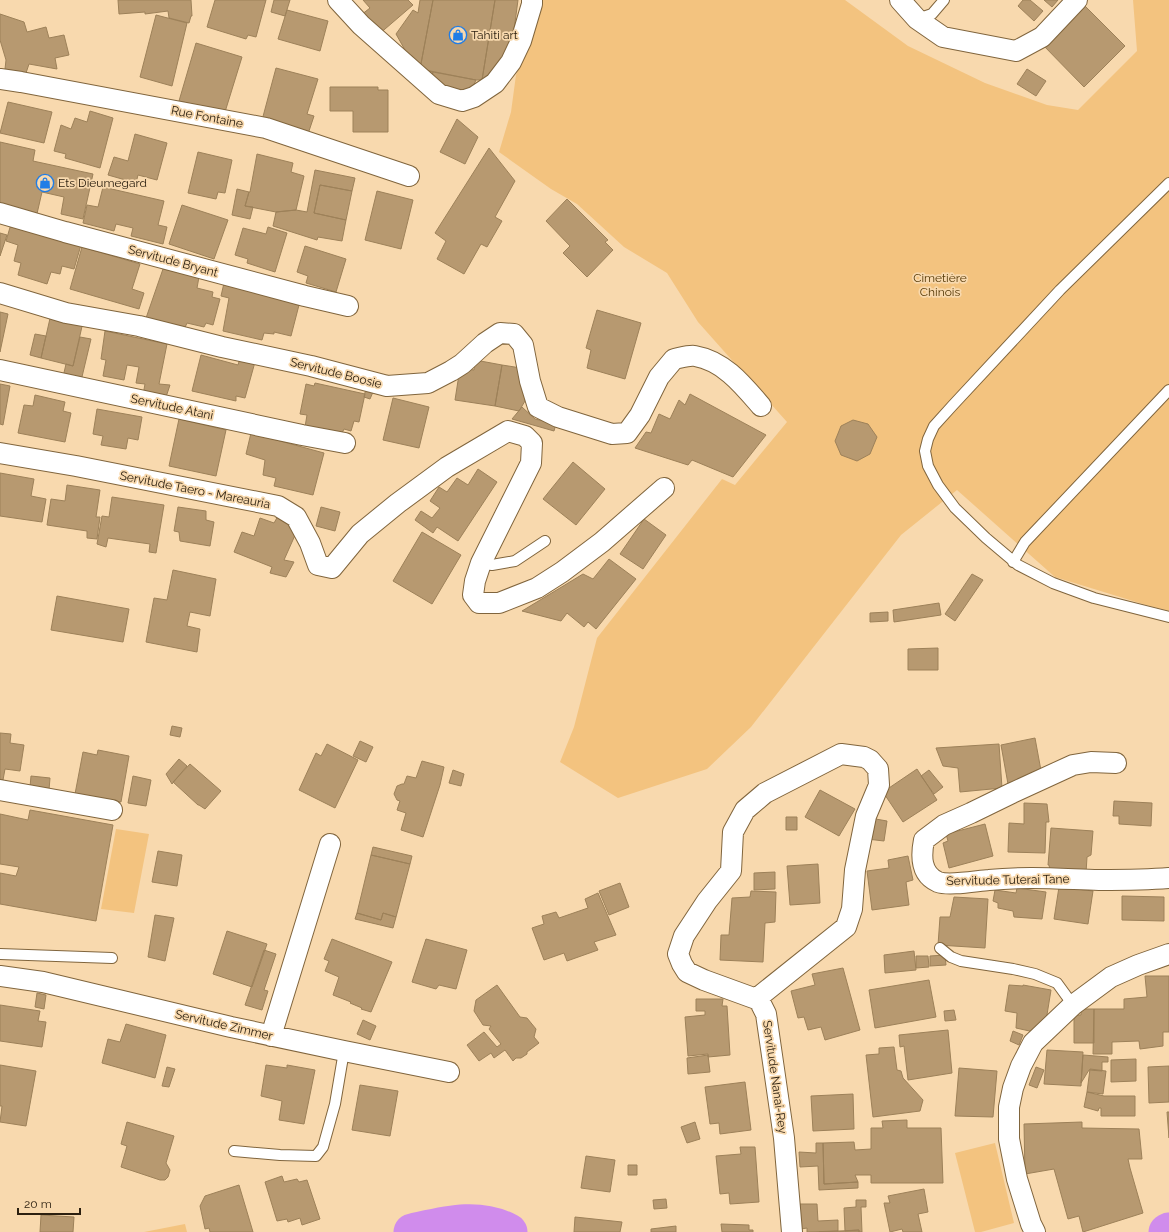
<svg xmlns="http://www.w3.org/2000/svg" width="1169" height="1232" viewBox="0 0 1169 1232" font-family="Raleway,sans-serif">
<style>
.green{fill:#f3c37f}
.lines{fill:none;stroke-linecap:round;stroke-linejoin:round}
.river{stroke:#d08cec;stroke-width:37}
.building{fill:#b79970;stroke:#9d8159}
.lane-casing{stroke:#80653d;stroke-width:12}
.street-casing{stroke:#80653d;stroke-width:22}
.lane{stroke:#fff;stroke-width:10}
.street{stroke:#fff;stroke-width:20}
.labels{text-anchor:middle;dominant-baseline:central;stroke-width:3.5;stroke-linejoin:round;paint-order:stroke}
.poi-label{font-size:12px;fill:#2c2010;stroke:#f8d9ae;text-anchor:start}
.street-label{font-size:12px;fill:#2c2010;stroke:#f8d9ae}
.park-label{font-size:12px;fill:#553907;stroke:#f8d9ae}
</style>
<rect width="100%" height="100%" fill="#f8d9ae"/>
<path class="green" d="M538,0H845L908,46L985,83L1047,105L1078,110L1137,51L1133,0H1169V611L1146,605L1055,577L957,490L901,535L751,727L707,769L618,798L560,762L574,727L597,638L722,479L735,485L787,422L698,322L667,273L624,247L577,204L551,189L499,152L511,112L516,75L534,31Z
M116,829L149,834L134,913L101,909Z
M995,1143L1014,1223L981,1232H975L955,1153Z
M185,1224L187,1232H144Z"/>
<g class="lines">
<path class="river" d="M412,1232C444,1225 478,1215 509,1232
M1167,1232L1169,1231"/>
</g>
<path class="building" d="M118,0H191L192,16H191L189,23L169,18L168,11L145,14V12L119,14Z
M215,0H266L256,37L248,35L246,39L207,27Z
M274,0H290L285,16L271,12Z
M363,0H408L413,5L378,35L361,15L370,8Z
M420,0H433L420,69L433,72L431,80L414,66L396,34L413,10L418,13Z
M433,0H495L482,80H476L420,69Z
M495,0H518L512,45L488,80H482Z
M1023,0H1030L1043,11L1034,21L1018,6Z
M1044,0H1058L1052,7Z
M1083,4L1125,46L1084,87L1042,44Z
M287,10L328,21L320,51L278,39Z
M0,14L24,22L27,32L46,27L49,38L64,35L69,55L55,58L57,69L29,64L26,73L5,69L6,60L0,40Z
M156,15L187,23L172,86L140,77Z
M196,43L242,57L225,112L179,101Z
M276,68L318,79L307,114L314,116L307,137L261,124Z
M1027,69L1046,81L1036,96L1017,84Z
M433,72L476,80L471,91L461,92L431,80Z
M330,87H378V90H388V132H353V111H330Z
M8,102L52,112L44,143L0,133Z
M90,111L113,118L100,168L65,158L66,154L54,151L61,125L71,129L75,118L87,122Z
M457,119L478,137L465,164L440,152Z
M135,134L167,143L157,180L138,175L136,183L108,175L114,157L128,161Z
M0,142L35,150L33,161L93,174L83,219L61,214L64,197L42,192L36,218L0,203Z
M489,148L515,181L495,217L502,221L487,247L481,244L464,274L437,259L446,241L435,233Z
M198,152L232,160L225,193L218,192L216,199L188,193Z
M257,154L293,163L291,172L304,176L296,210L276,212L245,206L249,192H250Z
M315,170L355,178L352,191L320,185L314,213L346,220L342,241L318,237L317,240L273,226L276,212L296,210L307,212Z
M320,185L352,191L346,220L314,213Z
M103,187L164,201L158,225L167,227L163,244L131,236L133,228L116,224L114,231L83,223L87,205L98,207Z
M237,189L249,192L245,206L253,207L250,219L232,215Z
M377,191L413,200L401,249L365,240Z
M567,199L608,240L605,242L613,250L587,277L563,253L570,246L546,221Z
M182,205L228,220L214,259L169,244Z
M11,224L81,245L74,269L62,266L60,274L51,272L47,284L18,275L21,263L14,261L18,245L6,241Z
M268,227L287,233L275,272L247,263L248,259L235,255L243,228L266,234Z
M0,233L7,235L0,256Z
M305,246L346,259L336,292L306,283L308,276L297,272Z
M82,247L140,264L132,289L144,293L139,309L70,289Z
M163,269L199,277L197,288L213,292L212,297L220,299L213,325L206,323L204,327L187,323L183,332L145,321Z
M224,283L299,305L291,336L274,332V334L264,333L262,340L223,331L229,298L221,296Z
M597,310L641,323L625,379L587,368L591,350L586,348Z
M0,312L8,314L0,352Z
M51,314L83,322L73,366L41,358Z
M105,331L167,344L159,384L170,385L165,400L143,395L145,384L136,383L139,367L127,365L124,380L103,376L106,360L101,359Z
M35,334L46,336L41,358L30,355Z
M80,337L91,339L81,381L63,377L66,364L73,366Z
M201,355L238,365L240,358L255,362L245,398L236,396V401L192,391Z
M475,360L502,365L495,406L455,400L460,368L474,370Z
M502,365L521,368L525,401L519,411L495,406Z
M315,383L365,394L359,422L354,421L351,431L344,429L341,435L305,427L307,415L300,414L306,384L314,386Z
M0,384L10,386L3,425L0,424Z
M366,388L373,392L370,399L364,397Z
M690,394L766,435L733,477L692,460L688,465L635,448L646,432L651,433L659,414L670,419L679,400L685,405Z
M35,395L65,402L63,411L71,413L65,442L18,433L24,405L33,406Z
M393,398L429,407L419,448L383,440Z
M522,407L535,419L556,424L554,431L512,419Z
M97,409L142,417L138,440L128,438L126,449L101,445L103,436L93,434Z
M179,419L226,430L216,476L169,466Z
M853,420L868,424L877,437L870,454L857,461L841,455L835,441L841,426Z
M251,433L324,453L313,495L274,486L276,478L263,475L265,460L246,454Z
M573,462L605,489L576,525L543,499Z
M478,469L497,482L458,541L437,527L433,533L415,520L421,511L432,518L440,508L430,501L439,487L447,492L457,478L468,485Z
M0,473L34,479L31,496L46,499L42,522L0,516Z
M67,485L100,490L96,517H100L97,539L87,538V531L47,525L51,499L65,501Z
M112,497L164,505L156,553L149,552L150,544L108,538L106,547L97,544L102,516L109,517Z
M178,507L206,511V520L214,522L210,546L180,541L179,532L174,531Z
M321,507L340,512L335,531L316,526Z
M278,516L295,525L292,531L296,533L284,560L294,562L286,577L270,573L272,567L234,552L242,532L254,536L260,518L274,523Z
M644,519L666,535L643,569L620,554Z
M422,532L461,555L432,604L393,581Z
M609,559L636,579L596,629L588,622L584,627L567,613L561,621L522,611L583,574L593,579Z
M173,570L216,579L210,616L190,612L187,626L200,629L197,652L146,642L154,598L167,600Z
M972,574L983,580L955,621L945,614Z
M57,596L129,609L123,642L51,630Z
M939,603L941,615L894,622L893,610Z
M888,612V621L870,622V613Z
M938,648V670H908V649Z
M172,726L182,728L180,737L170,735Z
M0,733L11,734L10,743L24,745L20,771L5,769L3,780H0Z
M1035,738L1042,776L1008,784L1001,745Z
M360,741L373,747L366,762L353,756Z
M327,744L358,760L335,808L299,790L316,753L321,756Z
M999,744L1002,788L960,792L958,768L943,766L936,748Z
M98,750L129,756L121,802L75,794L83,752L97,755Z
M179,759L187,766L172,784L166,774Z
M422,761L444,767L440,785L423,837L401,830L406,813L397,810L400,801L397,800L394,794L397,786L402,784H404L407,776L416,778Z
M190,764L221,791L205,809L199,805H198L173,782Z
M917,769L937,800L903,822L883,792Z
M453,770L464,774L461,786L449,783Z
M929,770L943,787L934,794L921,776Z
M31,776L50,778L49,790L30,787Z
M133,776L151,780L146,806L128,803Z
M820,790L855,809L839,836L805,817Z
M1114,801L1152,803L1151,826L1119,824V816H1113Z
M1024,803L1047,804L1049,822H1046L1045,853L1008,852L1009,823L1024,824Z
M30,810L113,825L96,921L0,904V873L16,876L19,867L0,864V814L28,820Z
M786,817H797V830H786Z
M870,818L887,821L884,841L867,839Z
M985,824L993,856L949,868L943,843L948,841L946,834Z
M1051,828L1093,831L1091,855L1087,857L1086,873L1050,870L1049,865H1048Z
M373,847L412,856L410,864L371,855Z
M158,851L182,855L177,886L152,882Z
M371,855L410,864L396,917L383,913L381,920L357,913Z
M908,856L913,880L906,882L909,905L872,910L867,871L889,868L888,860Z
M818,864L820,903L790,905L787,866Z
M775,872V889L754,890V873Z
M620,883L629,907L609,915L599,891Z
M1059,887L1093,891L1088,924L1054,919Z
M1017,888L1046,892L1042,919L1014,917L1013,911L998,908V903L993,901L995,890L1016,893Z
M751,891L776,892L775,922L765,923L763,962L720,960L721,935H729L732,898L750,897Z
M598,893L616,935L594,942L598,950L567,961L564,953L544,960L532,928L544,924L542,916L556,912L559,918L588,908L585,899Z
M1122,896L1164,897V921L1122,920Z
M954,897L988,899L985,948L938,945L940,917H950Z
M357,913L381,920L383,913L396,917L393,928L355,919Z
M155,915L174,918L165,961L148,957Z
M227,931L267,944L252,987L213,974Z
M332,939L392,962L371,1012L361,1009L362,1008L350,1003L351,1002L333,995L339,977L325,971L329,961L324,959Z
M426,939L467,950L456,989L439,985L436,989L412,982Z
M264,950L276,954L264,990L268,991L262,1010L245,1005Z
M914,951L916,970L885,973L884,955Z
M945,955L946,965L930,966V956Z
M916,956H928L929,967L916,968Z
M843,968L860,1030L825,1040L821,1027L808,1030L804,1017L798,1018L791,991L815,985L812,974Z
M1145,976H1169V1032H1163V1046L1140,1049L1139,1041L1112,1042V1054H1093L1094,1009H1124V999L1147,997Z
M929,980L936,1017L875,1028L869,990Z
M497,985L520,1017L527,1018L536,1029L534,1037L539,1043L527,1052V1054L521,1058H516L513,1061L505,1050L494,1058L491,1053L479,1061L467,1045L484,1032L497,1047L501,1044L489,1029L491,1026L483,1025L474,1011L476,1000Z
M1009,985L1023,986V985L1051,990L1046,1021L1034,1032L1016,1028L1017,1013L1005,1011Z
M37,993L46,995L44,1009L35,1007Z
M696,999H723L722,1006H727L730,1055L708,1057V1054L688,1056L685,1017L705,1015V1011H696Z
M0,1005L40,1011L38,1021L46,1022L42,1047L0,1041Z
M1081,1009H1094V1043H1074V1015H1081Z
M954,1010L956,1020L945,1021L944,1011Z
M363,1020L376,1026L370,1040L357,1034Z
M126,1024L166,1035L155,1078L102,1063L108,1039L120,1042Z
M948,1030L952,1073L908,1080L904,1046L900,1047L899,1035Z
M1013,1031L1023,1035L1019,1045L1010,1041Z
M894,1047L897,1070L901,1071L903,1078L923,1100L920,1111L873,1117L866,1055L879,1054V1048Z
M1047,1050L1083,1052L1081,1086L1044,1084Z
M708,1055L710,1072L688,1074L687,1058Z
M1083,1055L1108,1057V1062H1102V1071L1089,1070L1081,1083Z
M1136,1059V1081L1111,1082V1060Z
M0,1065L36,1071L26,1126L0,1122L2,1106H0Z
M266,1065L287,1068V1065L315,1070L304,1124L279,1120L282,1101L261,1096Z
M1169,1066V1102L1149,1103L1148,1067Z
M167,1067L175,1069L169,1087L162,1086Z
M1036,1067L1044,1070L1037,1088L1029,1085Z
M959,1068L997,1071L993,1117L955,1116Z
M1090,1069L1106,1071L1103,1094L1087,1092Z
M745,1082L751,1130L720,1134L719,1123L710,1124L705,1087Z
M360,1085L398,1091L390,1136L352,1130Z
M1087,1092L1104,1096H1135V1116H1101V1108H1099L1098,1111L1084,1107Z
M853,1094L854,1129L813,1131L811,1096Z
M1167,1112H1169V1138Z
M907,1120V1128H941L943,1183H871V1175H855L858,1182L824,1184L823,1143L854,1142L855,1150L871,1149V1128H883L882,1121Z
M127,1122L174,1136L166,1163L170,1170L168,1177L165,1180H160L121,1167L127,1146L121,1144Z
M695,1122L700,1139L687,1143L681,1127Z
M1082,1122V1128L1139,1129L1142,1159H1128L1130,1168L1143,1213L1083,1232L1079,1216L1068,1219L1054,1169L1025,1174L1024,1124Z
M816,1143H823L824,1184L858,1182V1188L819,1190L818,1166L800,1167L799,1152L816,1153Z
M740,1147H755L759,1202L730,1204L729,1193L720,1194L716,1156L741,1154Z
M586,1156L615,1160L610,1192L581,1188Z
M628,1165H637V1175H628Z
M282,1176L284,1182L297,1179L299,1182L307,1180L320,1219L302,1225L300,1218L288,1222L287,1219L277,1221L265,1182Z
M239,1185L253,1232H210L209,1228L205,1229L200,1206L205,1196Z
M924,1189L928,1212L918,1214L922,1232H903L902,1229L890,1232L884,1203H890L888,1196Z
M666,1199L667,1208L654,1209L653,1200Z
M856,1200H866V1207H861L862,1232H859V1230L845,1231L844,1208L856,1207Z
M800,1204H817L818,1221L838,1220V1231L807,1232V1228L801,1229Z
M41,1215L74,1217L73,1232H40Z
M575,1217L622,1222L620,1232H574Z
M721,1224L749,1225V1230H753V1232H722Z
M676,1226V1232H651V1229Z
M859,1230V1232H819Z"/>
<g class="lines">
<defs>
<path id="lane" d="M917,19L932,14L944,0
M1169,183L1060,290L953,405L934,426L928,439L925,451L928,466L938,485L955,508L986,538L1018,565L1053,583L1094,598L1169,617
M1013,562L1025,542L1169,390
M481,563L492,565L515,561L545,541
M940,948L951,957L961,961L1013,969L1035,974L1057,983L1073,1005
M0,954L112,958
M234,1151L280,1155L316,1156L323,1147L335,1104L344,1051"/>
<path id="street" d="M338,0L361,25L439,94L462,101L474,97L495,83L511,62L521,41L532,4V0
M900,0L917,19L943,37L1016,51L1042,37L1077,0
M0,79L21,82L266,128L409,176
M0,213L65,232L305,296L348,306
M0,293L66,313L139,326L222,347L311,366L387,386L428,383L451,371L462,364L485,343L500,333L514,334L523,345L530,381L538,407L558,417L612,434L627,433L640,415L659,377L674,359C680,358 689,355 695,356C724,361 743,385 761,406
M0,370L302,435L345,443
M0,453L76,466L278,506L296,517L310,543L318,565L332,568L360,534L398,503L447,467L508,431L525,436L532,443L531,463L481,563L475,581L473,595L479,603H499L537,588L562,572L602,542L664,488
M1116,763L1091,762L1073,765L1012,793L971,813L944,825L924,840C921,855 920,874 938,882C949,886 976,881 989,880C1026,876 1062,879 1099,880C1122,880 1146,880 1169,878
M0,790L112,810
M0,976L43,982L231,1027L344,1051L449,1072
M756,999L846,927L852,909L855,870L866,816L879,785L878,769L870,760L864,757L841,754L765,793L745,810L733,832L731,871L707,901L684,936L678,954L682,964L687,972L704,980L759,1000L766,1014L784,1138L792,1232
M271,1036L330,844
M1035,1232L1031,1224L1017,1179L1009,1139V1107L1013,1088L1021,1066L1033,1043L1073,1005L1111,977L1138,965L1169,954"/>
</defs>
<use href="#lane" class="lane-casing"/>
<use href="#street" class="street-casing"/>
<use href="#lane" class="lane"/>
<use href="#street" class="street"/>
</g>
<defs>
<symbol id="shop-ring" viewBox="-11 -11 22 22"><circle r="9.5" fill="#f8d9ae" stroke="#207de6" stroke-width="1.5"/><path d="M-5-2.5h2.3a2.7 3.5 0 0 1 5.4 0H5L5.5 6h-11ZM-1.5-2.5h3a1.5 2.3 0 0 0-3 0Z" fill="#207de6"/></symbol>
</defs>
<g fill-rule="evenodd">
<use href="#shop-ring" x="448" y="25" width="20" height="20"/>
<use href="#shop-ring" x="35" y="173" width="20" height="20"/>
</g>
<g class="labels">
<g class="poi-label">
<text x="471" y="35">Tahiti art</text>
<text x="58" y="183">Ets Dieumegard</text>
</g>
<g class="street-label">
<text transform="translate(207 117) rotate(11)">Rue Fontaine</text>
<text transform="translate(173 261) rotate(15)">Servitude Bryant</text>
<text transform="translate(336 373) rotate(14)">Servitude Boosie</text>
<text transform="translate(172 407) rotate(12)">Servitude Atani</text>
<text transform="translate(195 490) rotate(11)">Servitude Taero - Mareauria</text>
<text transform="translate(1008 880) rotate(-1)">Servitude Tuterai Tane</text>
<text transform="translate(224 1025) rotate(13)">Servitude Zimmer</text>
<text transform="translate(775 1077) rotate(82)">Servitude Nanai-Rey</text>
</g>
<g class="park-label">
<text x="940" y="278">Cimetière<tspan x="940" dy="14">Chinois</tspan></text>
</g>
</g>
<path d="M18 1208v6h62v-6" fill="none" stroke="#2c2010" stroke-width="2"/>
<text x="24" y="1208" font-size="12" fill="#2c2010" stroke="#f8d9ae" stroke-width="3" paint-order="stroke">20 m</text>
</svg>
